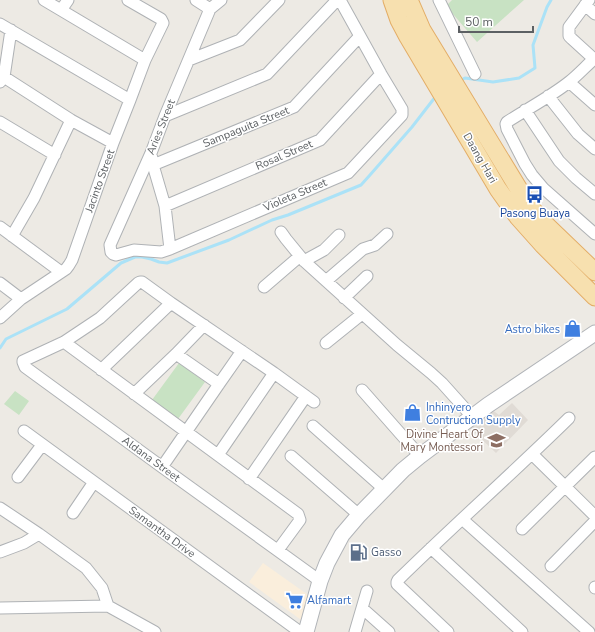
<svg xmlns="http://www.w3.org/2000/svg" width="595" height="632" viewBox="0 0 595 632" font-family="'Nunito Sans',sans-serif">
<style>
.commercial{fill:#faeedc}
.education{fill:#e0dbd5}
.green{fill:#c8e2c3}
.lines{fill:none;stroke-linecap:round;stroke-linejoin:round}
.stream{stroke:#abe2f7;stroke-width:3}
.minor-casing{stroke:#afb2b5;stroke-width:13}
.secondary-casing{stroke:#b1b4b8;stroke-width:17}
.primary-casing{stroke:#e3ad67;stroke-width:19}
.minor{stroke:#fff;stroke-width:11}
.secondary{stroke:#fff;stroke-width:15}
.primary{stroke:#f7e0af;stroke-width:17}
.labels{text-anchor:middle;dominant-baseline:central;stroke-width:3;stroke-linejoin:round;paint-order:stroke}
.street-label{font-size:11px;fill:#5c6063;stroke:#fff}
.transit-label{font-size:11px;fill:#164399;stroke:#fff}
.shop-label{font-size:11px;fill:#366cbe;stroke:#fff;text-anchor:start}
.education-label{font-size:11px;fill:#785e54;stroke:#fff;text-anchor:end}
.service-label{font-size:11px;fill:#4e5e75;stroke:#fff;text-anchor:start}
</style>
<rect width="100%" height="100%" fill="#edeae4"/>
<path class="commercial" d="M263,563L311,597L304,622L249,582Z"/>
<path class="education" d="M512,403L528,420L496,453L469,427L491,409L499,415Z"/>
<path class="green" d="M452,0H524L477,42L446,6Z
M179,363L205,382L178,419L152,400Z
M15,391L29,401L19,415L4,404Z"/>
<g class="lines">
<path class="stream" d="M459,81L465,78L493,82L519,78L535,68L533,45L547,7L551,0
M0,348L6,339L67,309L121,263L135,257H142L151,259L159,262L167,263L229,240L272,220L288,215L361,185L370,175L412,127L436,96"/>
<defs>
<path id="minor" d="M44,0L145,60
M196,0L210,9
M221,0L210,9L165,116L151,153L110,245L111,252L113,254L116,255L134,250L161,252L170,249L348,173L402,115V109L381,74L340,0
M439,0L475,74
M589,0L569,27V36L572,39L595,60
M585,5L595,14
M61,10L68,0
M0,24L130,100
M594,59C586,66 578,75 569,82C550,97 527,109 507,122L506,124L507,129L525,164L532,175L543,188L595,234
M189,60L240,40L279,0
M4,77L71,120L113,143
M0,82L4,77L11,30
M569,82L595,105
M548,96L578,134L595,149
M525,110L559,161L576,178L595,194
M165,116L267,74L337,0
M0,122L55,155
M152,158L153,165L165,206L170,249
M153,165L294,107L360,36
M165,206L320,140L381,74
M0,227L61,272
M281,232L286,239L304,261L397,345L431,373L442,383L468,412L471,417
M12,236L34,198L71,120
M304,261L324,250L339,235
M326,281L363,249L375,245L387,234
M0,283L21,299
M264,287L300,256
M344,298L367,276
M0,318L21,299L66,269L69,265L72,260L113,143L130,100L145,60L163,23L161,19L128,0
M64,342L298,514L300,520L278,550
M326,343L362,314
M176,354L219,384
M101,370L171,303
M362,390L420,456
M134,394L176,354L204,325
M314,402L274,373L171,303L142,282H140L138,283L100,318L64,342L23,361V362L25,367L162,467L320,581
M313,426L384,489
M24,431L300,632
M532,454L595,516
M218,455L274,373
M291,456L359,515
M162,467L219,384L242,351
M18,477L42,445
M249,479L306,396
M0,508L39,534L86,568L102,588L108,606L155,632
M73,513L94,482
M462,519L589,632
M522,529L595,457
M431,548L522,632
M0,552L24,543L39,534
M551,566L595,521
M595,588V587
M0,608L108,606
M362,608L389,632
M355,632L367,591
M448,632L397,584V582L398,580C454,525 513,473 569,418"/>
<path id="secondary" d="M306,632L320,581L327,563L342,535L359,515L403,470L420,456L488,405L595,333"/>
<path id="primary" d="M392,0L399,20L408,37L498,189L518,217L543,245L595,297
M409,0L422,30L526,201L540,219L595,272"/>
</defs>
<use href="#minor" class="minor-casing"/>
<use href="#secondary" class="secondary-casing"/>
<use href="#primary" class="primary-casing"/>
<use href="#minor" class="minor"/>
<use href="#secondary" class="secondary"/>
<use href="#primary" class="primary"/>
</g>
<defs>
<symbol id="bus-bare" viewBox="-9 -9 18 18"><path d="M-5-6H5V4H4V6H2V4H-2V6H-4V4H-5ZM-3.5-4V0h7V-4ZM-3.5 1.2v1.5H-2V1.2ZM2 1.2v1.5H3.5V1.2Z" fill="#1a4fb4" stroke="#fff" stroke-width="2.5" paint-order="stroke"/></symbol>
<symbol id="shop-bare" viewBox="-9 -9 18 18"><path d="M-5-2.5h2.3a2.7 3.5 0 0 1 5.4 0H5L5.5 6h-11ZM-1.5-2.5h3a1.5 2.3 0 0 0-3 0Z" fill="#3f7fe0" stroke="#fff" stroke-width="2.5" paint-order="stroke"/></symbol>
<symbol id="school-bare" viewBox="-9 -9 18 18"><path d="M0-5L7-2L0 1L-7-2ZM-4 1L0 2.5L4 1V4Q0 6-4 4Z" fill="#8d6e63" stroke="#fff" stroke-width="2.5" paint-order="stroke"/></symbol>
<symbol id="fuel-bare" viewBox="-9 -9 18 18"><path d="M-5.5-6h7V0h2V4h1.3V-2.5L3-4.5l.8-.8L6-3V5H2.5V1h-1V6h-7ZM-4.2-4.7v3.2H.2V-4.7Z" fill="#5c6f8a" stroke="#fff" stroke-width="2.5" paint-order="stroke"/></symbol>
<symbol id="supermarket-bare" viewBox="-9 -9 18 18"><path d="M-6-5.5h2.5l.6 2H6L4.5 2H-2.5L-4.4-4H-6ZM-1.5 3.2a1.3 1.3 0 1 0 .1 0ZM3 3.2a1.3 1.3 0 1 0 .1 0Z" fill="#3f7fe0" stroke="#fff" stroke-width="2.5" paint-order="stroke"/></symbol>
</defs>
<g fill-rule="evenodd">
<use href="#bus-bare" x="522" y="182" width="25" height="25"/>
<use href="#shop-bare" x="560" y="316" width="25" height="25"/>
<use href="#shop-bare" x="400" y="400" width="25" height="25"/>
<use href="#school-bare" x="484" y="428" width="25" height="25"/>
<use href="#fuel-bare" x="346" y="540" width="25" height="25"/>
<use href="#supermarket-bare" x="282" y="588" width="25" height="25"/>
</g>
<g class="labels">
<g class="street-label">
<text transform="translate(161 127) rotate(-68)">Aries Street</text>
<text transform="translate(246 127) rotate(-22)">Sampaguita Street</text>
<text transform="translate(284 155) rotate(-23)">Rosal Street</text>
<text transform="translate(480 158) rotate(60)">Daang Hari</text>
<text transform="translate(100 181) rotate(-70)">Jacinto Street</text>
<text transform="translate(295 195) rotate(-23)">Violeta Street</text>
<text transform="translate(151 459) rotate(36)">Aldana Street</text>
<text transform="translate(162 532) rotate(36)">Samantha Drive</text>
</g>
<g class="transit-label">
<text x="535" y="213">Pasong Buaya</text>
</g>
<g class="shop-label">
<text x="560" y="329" text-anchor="end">Astro bikes</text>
<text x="426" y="407">Inhinyero<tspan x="426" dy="13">Contruction Supply</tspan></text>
<text x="307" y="600">Alfamart</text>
</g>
<g class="education-label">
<text x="483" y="434">Divine Heart Of<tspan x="483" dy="13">Mary Montessori</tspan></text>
</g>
<g class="service-label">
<text x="371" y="552">Gasso</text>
</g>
</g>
<path d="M459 26v6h74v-6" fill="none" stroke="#5c6063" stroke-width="2"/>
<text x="465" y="26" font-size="12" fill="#5c6063" stroke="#ffffff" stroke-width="3" paint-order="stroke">50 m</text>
</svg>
